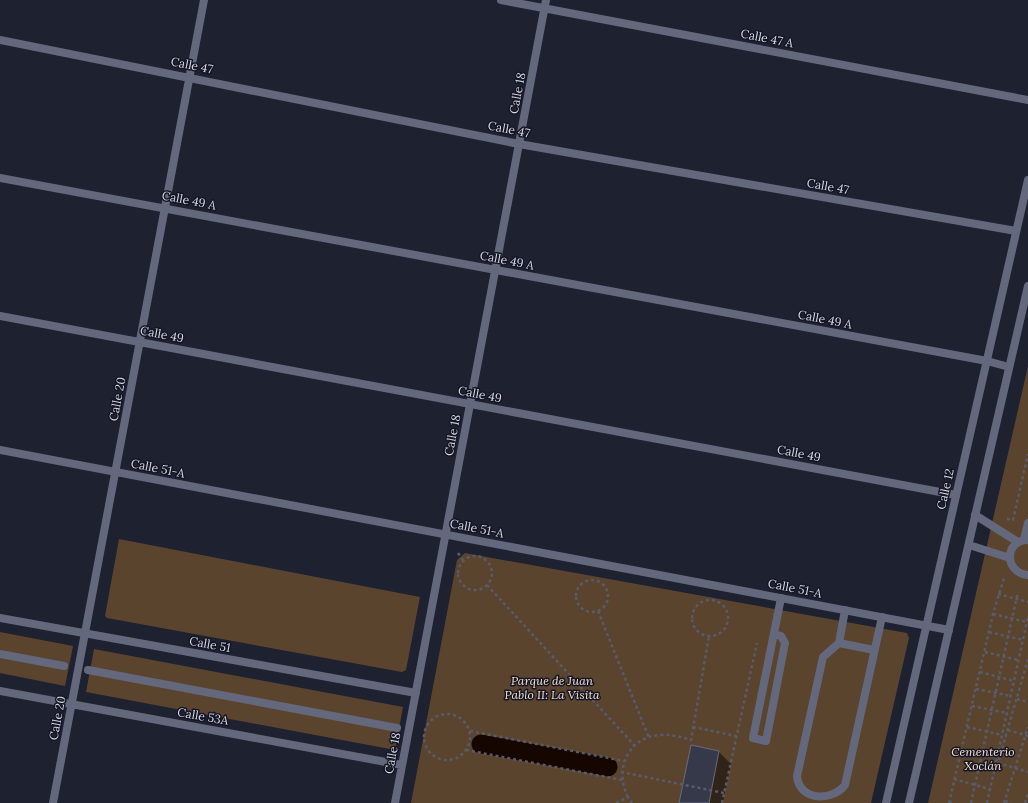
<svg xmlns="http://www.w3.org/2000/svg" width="1028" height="803" viewBox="0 0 1028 803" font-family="Lora,serif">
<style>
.green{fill:#5b442e}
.shadow{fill:#0007}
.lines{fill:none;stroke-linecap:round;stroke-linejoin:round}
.canal{stroke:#150600;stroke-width:19}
.building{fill:#36394a;stroke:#686c7f}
.path{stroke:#585b69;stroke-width:2.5;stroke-dasharray:3 3;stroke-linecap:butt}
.service{stroke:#64687d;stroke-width:8}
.pedestrian{stroke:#64687d;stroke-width:8}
.minor{stroke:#64687d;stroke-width:8}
.tertiary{stroke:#64687d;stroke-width:8}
.labels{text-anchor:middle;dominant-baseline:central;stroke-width:3;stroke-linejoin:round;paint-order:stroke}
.street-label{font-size:12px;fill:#d3d5e0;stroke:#151726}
.park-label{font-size:12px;font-style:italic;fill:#f6dec7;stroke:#151726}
</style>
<rect width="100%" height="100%" fill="#1e2130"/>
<path class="green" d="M1028,366V803H928Z
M119,539L420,597L406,670L402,672L107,618L105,616Z
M465,553L907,633L909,638L871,803H411L457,560Z
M0,632L73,646L65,686L0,673Z
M94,649L403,707L395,750L86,692Z"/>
<path class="shadow" d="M692,746L719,752L731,764L723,803H680Z"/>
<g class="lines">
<path class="canal" d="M481,744L608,767"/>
</g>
<path class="building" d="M691,745L719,751L709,803H679Z"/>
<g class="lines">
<path class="path" d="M1007,519L1013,520L1028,454
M458,553L463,560
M458 573a17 17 0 1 1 34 0a17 17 0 1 1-34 0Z
M576 596a16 16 0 1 1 32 0a16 16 0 1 1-32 0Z
M487,585L635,746
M998,594L1028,602
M692 618a18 18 0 1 1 36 0a18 18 0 1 1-36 0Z
M598,611L649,738
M993,614L1027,622
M989,632L1023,640
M985,652L1018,660
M1028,659L998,763L1028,772
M980,672L1014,681
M976,689L1011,696
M1017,699L1028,702
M972,706L1007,713
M424 737a23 23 0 1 1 46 0a23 23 0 1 1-46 0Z
M693,727L736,736
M967,727L1002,735
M1008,730L1028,736
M470,731L624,761
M466,750L622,780
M961,750L997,758
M621,772L724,793
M954,779L990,789
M628,797C614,771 627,737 660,735C670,734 681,737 691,740L709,636
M1005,801L1011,803
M949,802L953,803
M616,803L628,797L632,803
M722,803L757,643
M949,803L993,614L1004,578
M971,803L1018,592
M987,803L1028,617
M1004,803L1028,727
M1025,803L1028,794"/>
<path class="service" d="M975,515L1018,542
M1024,540L1028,523
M1028,540C1004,540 1004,573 1028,575
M969,545L1010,558
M845,610L839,643L823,657L797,776C799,801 832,802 845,785L882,617
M774,634L781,636L785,643L766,741L753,738L781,598
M839,643L874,650"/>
<path class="pedestrian" d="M0,654L64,666
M88,670L397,728"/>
<path class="minor" d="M501,0L1028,100
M0,40L519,144L1016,231
M0,178L987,361L1009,367
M0,316L956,495
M0,450L949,630
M0,618L416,693
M0,691L402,765
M53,803L204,0
M395,803L546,0"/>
<path class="tertiary" d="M886,803L1028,180
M909,803L1028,286"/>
</g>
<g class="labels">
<g class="street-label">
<text transform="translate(767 38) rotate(11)">Calle 47 A</text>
<text transform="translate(192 65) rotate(11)">Calle 47</text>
<text transform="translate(517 93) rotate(-79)">Calle 18</text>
<text transform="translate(509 129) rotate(11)">Calle 47</text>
<text transform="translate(828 186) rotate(10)">Calle 47</text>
<text transform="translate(189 200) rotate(11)">Calle 49 A</text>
<text transform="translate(507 260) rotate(11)">Calle 49 A</text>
<text transform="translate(825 319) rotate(11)">Calle 49 A</text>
<text transform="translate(162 334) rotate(11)">Calle 49</text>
<text transform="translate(480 394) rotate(11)">Calle 49</text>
<text transform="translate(117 399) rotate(-79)">Calle 20</text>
<text transform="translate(452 435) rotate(-79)">Calle 18</text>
<text transform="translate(799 453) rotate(11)">Calle 49</text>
<text transform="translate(158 468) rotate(11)">Calle 51-A</text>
<text transform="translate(945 489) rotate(-77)">Calle 12</text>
<text transform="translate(477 528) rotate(11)">Calle 51-A</text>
<text transform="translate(795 588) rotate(11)">Calle 51-A</text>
<text transform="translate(210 644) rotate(10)">Calle 51</text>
<text transform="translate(203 716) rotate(10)">Calle 53A</text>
<text transform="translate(57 718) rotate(-79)">Calle 20</text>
<text transform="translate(392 753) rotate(-79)">Calle 18</text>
</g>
<g class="park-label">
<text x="552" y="680">Parque de Juan<tspan x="552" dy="14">Pablo II: La Visita</tspan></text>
<text x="983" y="751">Cementerio<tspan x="983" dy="14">Xoclán</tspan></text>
</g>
</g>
</svg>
